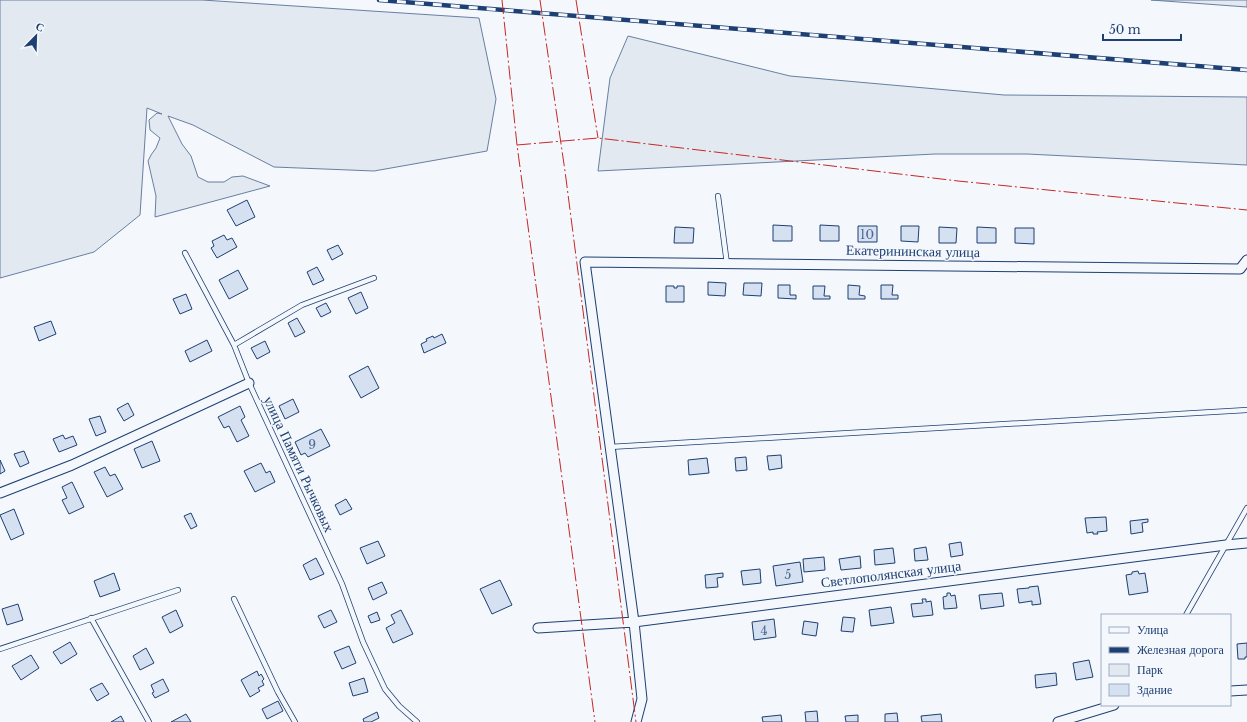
<svg xmlns="http://www.w3.org/2000/svg" width="1247" height="722" viewBox="0 0 1247 722" font-family="'Libre Baskerville',serif">
<style>
.green{fill:#e3e9f0;stroke:#687fa3}
.building{fill:#d5e0f0;stroke:#1d3f73}
.lines{fill:none;stroke-linecap:round;stroke-linejoin:round}
.lane-casing{stroke:#1d3f73;stroke-width:6}
.street-casing{stroke:#1d3f73;stroke-width:11}
.lane{stroke:#f4f7fb;stroke-width:4.5}
.street{stroke:#f4f7fb;stroke-width:9}
.rail-casing{stroke:#1d3f73;stroke-width:4.5}
.rail{stroke:#f4f7fb;stroke-width:3;stroke-dasharray:9;stroke-linecap:butt}
.power{stroke:#c62828;stroke-width:1;stroke-dasharray:14 3 2 3;stroke-linecap:butt}
.labels{text-anchor:middle;dominant-baseline:central;stroke-width:3;stroke-linejoin:round;paint-order:stroke}
.number-label{font-size:12px;fill:#4b6792}
.street-label{font-size:14px;fill:#1d3f73;stroke:#f4f7fb}
</style>
<rect width="100%" height="100%" fill="#f4f7fb"/>
<path class="green" d="M0,0H202L479,18L496,99L487,151L374,171L274,167L193,125L168,116L182,144L191,156L198,177L208,182H224L232,177L243,176L270,186L155,217L156,196L148,161L151,155L156,148L160,138L150,130L149,120L157,113L162,114L147,108L140,215L94,252L0,278Z
M1151,0H1247V7Z
M628,36L790,76L1004,95L1247,97V165L1027,154H935L598,171L610,78Z"/>
<path class="building" d="M247,200L255,217L236,226L227,210Z
M773,225L792,226V241H773Z
M820,225L839,226V241H820Z
M858,226H877V242H858Z
M901,226H919L918,242L901,241Z
M675,227L694,228L693,243H674Z
M939,227L957,228L956,243H939Z
M977,227L996,228V243H977Z
M1015,228H1034V244L1015,243Z
M224,235L227,240L232,238L237,247L217,258L211,248L214,246L212,241Z
M338,245L343,254L332,260L327,250Z
M317,267L324,280L313,285L307,272Z
M238,270L248,289L229,299L219,280Z
M708,282L726,283L725,296L708,295Z
M744,283H762L761,296L743,295Z
M778,285H790V295H796V299L778,298Z
M848,285L860,286L859,295L865,296V299H848Z
M881,285H893L892,295H898V299H881Z
M666,286H674V288H677V286H684V302H666Z
M813,286H825L824,296H830V299H813Z
M361,292L368,308L356,314L348,298Z
M186,294L192,309L180,314L173,299Z
M326,303L331,312L321,317L316,308Z
M297,318L305,332L295,337L288,323Z
M51,321L56,334L39,341L34,327Z
M442,334L446,343L424,353L421,344L427,341L426,339L433,336L434,338Z
M207,340L212,351L190,362L185,351Z
M265,341L270,352L257,359L251,348Z
M368,366L379,388L361,398L349,376Z
M293,399L299,412L285,419L279,406Z
M128,403L134,415L124,421L117,409Z
M240,406L245,417L241,420L249,436L237,442L229,426L224,428L218,417Z
M100,416L106,432L96,436L89,419Z
M321,429L330,446L308,457L305,453L301,455L295,442Z
M63,435L65,439L73,436L77,445L59,452L53,439Z
M152,441L160,461L142,468L134,449Z
M24,451L29,463L20,467L14,454Z
M781,455L782,468L769,470L767,456Z
M746,457L747,470L736,471L735,458Z
M707,458L709,473L689,475L688,460Z
M0,460L5,471L0,474Z
M261,463L266,473L270,471L275,482L255,492L244,471Z
M105,467L110,476L115,474L123,489L107,497L94,472Z
M72,482L84,507L69,514L62,500L67,498L62,487Z
M346,499L352,509L340,515L335,505Z
M14,509L24,534L11,540L0,515Z
M191,513L197,526L191,529L184,516Z
M1106,517L1107,531L1097,532L1098,534H1093V532L1087,533L1085,518Z
M1148,519V522L1142,523L1143,532L1131,534L1130,521Z
M378,541L385,556L367,564L360,548Z
M961,542L963,555L951,557L949,544Z
M926,547L928,560L915,561L914,549Z
M893,548L895,563L875,565L874,550Z
M860,556L861,568L841,570L839,559Z
M824,557L825,570L804,572L803,559Z
M316,558L324,574L310,580L303,565Z
M800,562L803,582L776,586L773,566Z
M760,569L761,583L743,585L741,571Z
M1138,571L1139,574L1145,573L1148,592L1129,595L1126,575L1132,574V572Z
M114,573L120,590L100,597L94,581Z
M723,573V577L717,578L718,587L706,588L705,575Z
M500,580L512,605L492,614L480,589Z
M382,582L387,593L373,600L368,588Z
M1038,586L1041,604L1032,605V601L1019,603L1017,589L1029,588V587Z
M947,593H950L951,596L955,595L957,608L944,609L943,597L947,596Z
M1002,593L1004,606L981,609L979,595Z
M922,599H926V602L931,601L933,615L913,617L911,604L923,603Z
M18,604L23,620L7,625L2,609Z
M891,607L894,623L871,626L869,610Z
M176,610L183,626L170,633L162,617Z
M331,610L337,622L324,628L318,616Z
M401,610L413,634L393,643L386,628L395,623L391,615Z
M377,612L380,620L371,623L368,616Z
M843,617L855,618L853,632L841,631Z
M774,619L776,637L754,640L752,622Z
M804,621L818,623L816,636L802,634Z
M70,642L77,654L61,664L53,652Z
M1247,643V657H1245V659H1238L1237,644Z
M349,646L356,663L342,669L334,652Z
M146,648L154,663L140,670L133,656Z
M31,655L39,668L21,680L12,666Z
M1089,660L1093,677L1076,680L1073,663Z
M257,671L259,676L261,674L264,679L262,681L264,685L258,688L260,691L250,697L241,680Z
M1056,673L1057,685L1036,688L1035,675Z
M364,678L368,692L353,696L349,683Z
M163,679L169,691L155,698L152,693L154,692L151,685Z
M102,683L109,694L97,701L90,689Z
M278,701L283,711L267,719L262,709Z
M817,711L818,722H806L805,712Z
M377,712L379,718L371,722H364L363,719Z
M897,713L898,722H885V714Z
M186,714L191,722H171Z
M941,714L942,722H922L921,716Z
M781,715L782,722H763L762,717Z
M858,715V722H846L845,716Z
M121,716L124,722H111Z"/>
<g class="lines">
<defs>
<path id="lane" d="M718,196L727,264
M185,253L234,345L249,383L342,584L363,642L385,689L399,706L417,722
M234,345L302,305L374,278
M609,447L1247,410
M234,599L278,692L295,722
M1186,615L1247,508
M91,618L149,722
M0,649L178,590"/>
<path id="street" d="M0,493L72,465L249,383
M538,628L634,622L1226,545L1247,543
M1230,691L1247,690
M636,722L642,699L634,622L585,262L1240,269L1247,260
M1058,722L1114,705"/>
</defs>
<use href="#lane" class="lane-casing"/>
<use href="#street" class="street-casing"/>
<use href="#lane" class="lane"/>
<use href="#street" class="street"/>
<defs>
<path id="rail" d="M379,0L1247,70"/>
</defs>
<use href="#rail" class="rail-casing"/>
<use href="#rail" class="rail"/>
<path class="power" d="M502,0L517,145L595,722
M540,0L565,171L636,722
M576,0L598,138
M517,145L598,138L958,181L1247,210"/>
</g>
<g class="labels">
<g class="number-label">
<text x="867" y="234">10</text>
<text x="312" y="444">9</text>
<text x="788" y="574">5</text>
<text x="764" y="630">4</text>
</g>
<g class="street-label">
<text transform="translate(913 251) rotate(1)">Екатерининская улица</text>
<text transform="translate(299 464) rotate(65)">улица Памяти Рычковых</text>
<text transform="translate(891 574) rotate(-7)">Светлополянская улица</text>
</g>
</g>
<rect x="1101" y="614" width="130" height="92" fill="#f4f7fb" stroke="#9eadc5"/>
<rect x="1109" y="627" width="20" height="6" fill="#f4f7fb" stroke="#9eadc5"/>
<text x="1137" y="634" font-size="12" fill="#1d3f73">Улица</text>
<rect x="1109" y="647" width="20" height="6" fill="#1d3f73" stroke="#9eadc5"/>
<text x="1137" y="654" font-size="12" fill="#1d3f73">Железная дорога</text>
<rect x="1109" y="664" width="20" height="12" fill="#e3e9f0" stroke="#9eadc5"/>
<text x="1137" y="674" font-size="12" fill="#1d3f73">Парк</text>
<rect x="1109" y="684" width="20" height="12" fill="#d5e0f0" stroke="#9eadc5"/>
<text x="1137" y="694" font-size="12" fill="#1d3f73">Здание</text>
<g transform="translate(36 36) rotate(23)" stroke="#f4f7fb" stroke-width="3" paint-order="stroke">
<path d="M0-3L7 15L0 10L-7 15Z" fill="#1d3f73"/>
<text y="-6" font-size="11" font-weight="bold" text-anchor="middle" fill="#1d3f73">С</text>
</g>
<path d="M1103 34v6h78v-6" fill="none" stroke="#1d3f73" stroke-width="2"/>
<text x="1109" y="34" font-size="12" fill="#1d3f73" stroke="#f4f7fb" stroke-width="3" paint-order="stroke">50 m</text>
</svg>
